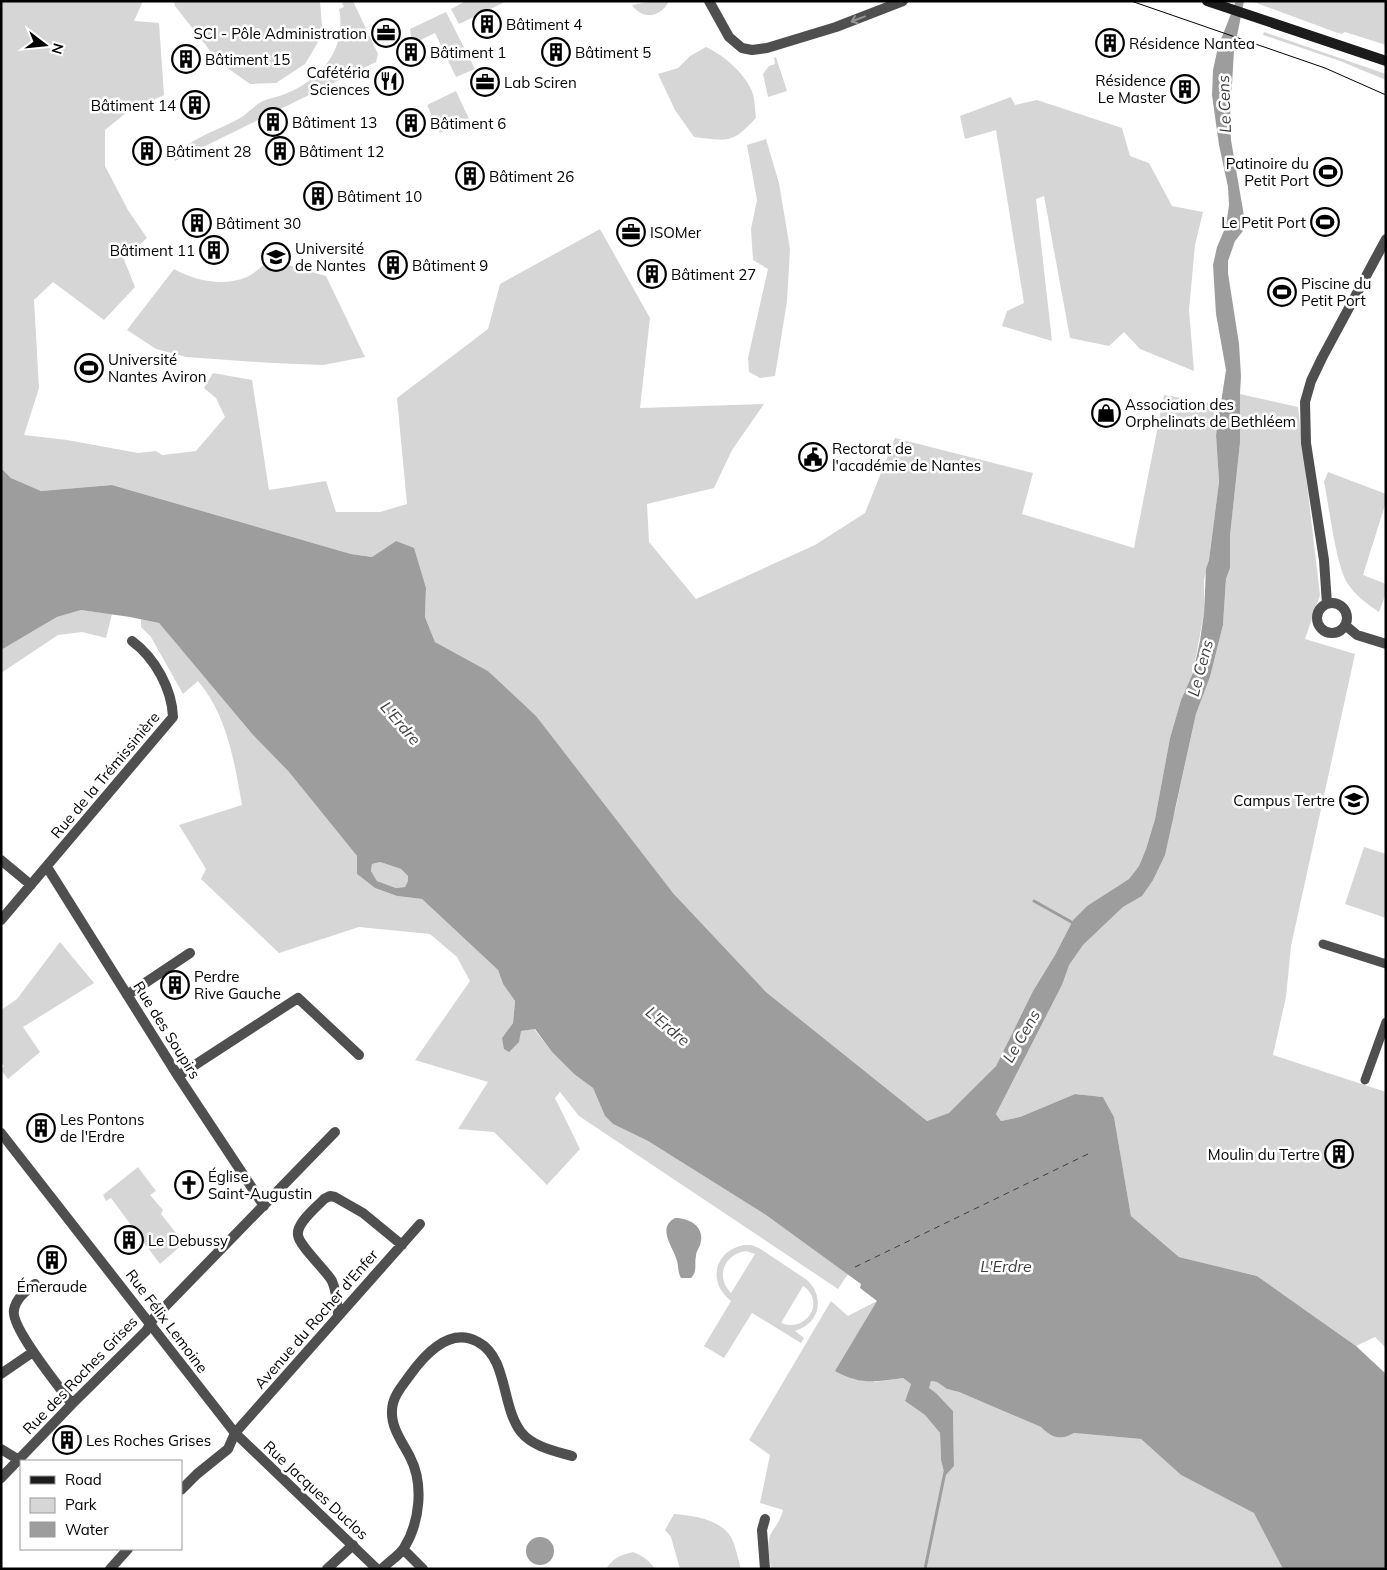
<svg xmlns="http://www.w3.org/2000/svg" width="1387" height="1570" viewBox="0 0 1387 1570" font-family="Mulish,sans-serif">
<style>
.green{fill:#d6d6d6;fill-rule:evenodd}
.water{fill:#9d9d9d;fill-rule:evenodd}
.lines{fill:none;stroke-linecap:round;stroke-linejoin:round}
.stream{stroke:#9d9d9d;stroke-width:3}
.ferry{stroke:#3e3e3e;stroke-width:1;stroke-dasharray:6 5;stroke-linecap:butt}
.pedestrian{stroke:#4f4f4f;stroke-width:9}
.minor{stroke:#4f4f4f;stroke-width:10}
.tertiary{stroke:#4f4f4f;stroke-width:10}
.secondary{stroke:#1c1c1c;stroke-width:10}
.tram{stroke:#000;stroke-width:1}
.oneway{stroke:#959595}
.labels{text-anchor:middle;dominant-baseline:central;stroke-width:5;stroke-linejoin:round;paint-order:stroke}
.poi-label{font-size:15px;fill:#000;stroke:#fff;text-anchor:start}
.street-label{font-size:15px;fill:#000;stroke:#fff}
.water-label{font-size:16px;font-style:italic;fill:#3e3e3e;stroke:#fff}
</style>
<rect width="100%" height="100%" fill="#fff"/>
<path class="green" d="M1,1H143L134,21L159,23L164,95L127,112L105,130V166L128,210L147,238L136,248L132,244L119,247L135,287L104,320L53,282L34,300L39,388L24,435L67,440L138,453L156,451L162,455L196,451L225,417L216,398L204,388L213,373L252,380L269,490L326,481L336,512H380L407,504L397,398L488,329L500,284L600,229L650,318L640,408L764,404L732,450L714,488L647,504L649,542L696,599L815,545L865,513L895,438L1033,473L1022,514L1134,548L1164,395L1222,405L1216,435L1219,482L1209,560L1204,580V613L1193,673L1181,700L1170,738L1155,819L1146,849L1139,866L1129,879L1087,906L1073,920L1055,955L1033,991L996,1066L950,1113L927,1121L766,992L673,893L488,671L435,642L425,617L426,588L396,541L372,557L351,554L112,485L41,491L11,478L1,468Z
M174,1H320L322,26L317,44L305,64L276,83L250,84L219,62L175,6Z
M341,1H353L378,54L376,62L175,161L172,154C181,150 189,143 197,139C212,131 228,125 242,117C249,112 255,105 263,101C270,98 278,97 285,94C321,80 347,49 339,9L344,7Z
M466,1H507L459,24L451,9Z
M653,1H669C661,18 642,20 632,5Z
M1251,1H1386V45L1345,32L1342,34L1335,32Z
M446,12L475,69L456,77L435,33L412,44L410,29Z
M1264,32L1386,74V80L1340,61L1263,35Z
M706,47C725,56 746,74 753,94C755,102 755,111 756,118C732,144 728,141 694,137L675,110L658,74L678,68L690,56Z
M776,57L787,91L768,97L763,74L769,66L775,64L774,58Z
M456,91L469,119L440,133L427,105Z
M1011,97L1015,105L1037,100L1122,128L1130,156L1149,163L1172,206L1203,212L1195,245L1189,310L1194,371L1140,349L1124,332L1109,346L1070,338L1044,196L1036,199L1052,341L1002,326L1007,311L1024,303L996,130L965,139L960,116Z
M766,139L779,183L790,249L787,301L775,376L760,378L749,372L748,358L768,269L753,260L751,229L757,200L747,145Z
M270,260L326,276L365,357L323,365L272,363L186,357L156,349L127,330L174,269C195,281 224,287 247,277C255,273 263,265 270,260Z
M1240,394L1298,407L1320,595L1305,639L1355,654L1291,946L1286,997L1273,1055L1386,1092V1348L1375,1337L1356,1346L1257,1276L1179,1257L1131,1216L1114,1117L1103,1097L1075,1094L1020,1117L1001,1121L996,1114L1062,985L1068,965L1083,945L1123,907L1142,896L1175,811L1196,714L1210,677L1223,625L1226,579L1230,568V536L1240,443Z
M1328,472L1386,494V502L1363,575L1386,584V593L1379,612C1367,604 1356,596 1348,584C1336,567 1329,505 1324,482Z
M81,610L112,614L106,638L82,632L58,635L1,673V650L57,617Z
M141,619L159,623L253,735L289,772L357,856V874L375,888L397,896L422,899L498,970L503,984L515,1001L513,1023L502,1038L521,1031L534,1029L552,1052L574,1074L593,1088L605,1116L613,1124L648,1141L766,1215L848,1274L838,1289L579,1116L560,1092L555,1098L580,1149L547,1185L494,1132L458,1129L488,1082L415,1060L470,981L457,957L430,934L359,927L279,953L201,879L206,869L179,825L242,805C234,761 228,717 198,681L183,694L151,637L141,627Z
M1364,847L1386,854V918L1345,904Z
M380,862L401,869L408,876L409,881L405,887L396,888L377,881L371,871L372,864Z
M60,942L94,983L23,1027L40,1052L8,1079L1,1070L4,1066L1,1062V1010L17,999Z
M138,1167L156,1191L150,1195L163,1210L161,1214L184,1243L160,1264L111,1198L106,1201L103,1195Z
M744,1245H751L759,1248L807,1280C826,1298 819,1324 795,1331L804,1338L801,1343L752,1313L724,1358L704,1346L731,1301C707,1282 714,1251 744,1245ZM746,1251L755,1254L731,1293C715,1277 724,1254 746,1251ZM803,1286C826,1301 807,1333 781,1323Z
M831,1301L848,1316L877,1301L874,1382L903,1378L911,1384L905,1401L925,1415L940,1433L941,1460L945,1475L954,1466L953,1411L936,1393L928,1388L931,1381L937,1382L947,1389L959,1392L1041,1427C1052,1438 1060,1441 1074,1433L1141,1439L1181,1475L1255,1513L1283,1569H771C770,1557 765,1542 772,1532C777,1524 781,1519 783,1510L760,1503L770,1455L749,1440Z
M674,1514C694,1516 715,1518 729,1534C735,1541 738,1560 741,1569H680L671,1537L665,1530Z
M633,1552C643,1556 649,1560 655,1569H606C613,1558 620,1555 633,1552Z"/>
<path class="water" d="M1236,1H1244L1234,51L1230,118L1231,140L1244,216L1243,231L1235,241L1228,261V273L1239,344L1241,376L1240,394V443L1230,536V568L1226,579L1223,625L1210,677L1196,714L1165,855L1153,880L1142,896L1123,907L1083,945L1069,965L1062,985L996,1114L1001,1121L1020,1117L1075,1094L1103,1097L1114,1117L1131,1216L1179,1257L1257,1276L1356,1346L1386,1374V1569H1283L1254,1513L1181,1475L1141,1439L1074,1433C1060,1441 1052,1438 1041,1427L959,1392L947,1389L937,1382L931,1381L929,1388L936,1393L953,1411L954,1466L945,1476L941,1460L940,1433L925,1415L905,1401L911,1384L903,1378C874,1382 861,1385 835,1371L877,1301L860,1288L861,1284L766,1215L648,1141L613,1124L605,1116L593,1088L574,1074L552,1052L535,1029L521,1031L519,1042L509,1052L504,1049L502,1038L513,1023L515,1001L503,984L498,970L422,899L397,896L375,888L357,874V856L289,772L253,735L159,623L130,617L81,610L57,617L1,650V468L11,478L41,491L112,485L351,554L372,557L396,541L414,548L426,588L425,617L435,642L488,671L536,716L673,893L766,992L927,1121L949,1113L996,1066L1033,991L1055,955L1073,920L1087,906L1129,879L1139,866L1146,849L1155,819L1170,738L1181,700L1193,673L1200,641L1204,613L1206,569L1209,560L1219,482L1216,435L1226,370L1216,314L1213,265L1217,247L1226,226L1229,205L1228,187L1219,145L1212,95L1213,70L1218,47ZM380,862L401,869L408,876V881L405,887L396,888L377,881L371,871L372,864Z
M675,1218C690,1218 706,1227 700,1245C699,1248 696,1252 696,1256C694,1264 698,1271 691,1278H681C677,1271 679,1264 676,1258C672,1245 657,1228 675,1218Z
M526 1551a14 14 0 1 1 28 0a14 14 0 1 1-28 0Z"/>
<g class="lines">
<path class="stream" d="M1034,901L1075,924
M925,1569L945,1472"/>
<path class="ferry" d="M855,1267L1090,1153"/>
<path class="pedestrian" d="M1323,944L1386,964
M1365,1080L1386,1022"/>
<path class="minor" d="M709,1L729,37L742,48L752,50L767,48L836,27L903,1
M1317 618a15 15 0 1 1 30 0a15 15 0 1 1-30 0Z
M1327,604L1324,560L1306,443L1305,402L1311,381L1322,358L1386,239
M1345,625L1357,635L1386,644
M1,860L31,885
M47,867L178,1076L264,1206
M1,920L173,717C172,689 155,658 132,641
M127,995L190,953
M178,1076L298,998L359,1055
M35,1284C26,1291 16,1298 14,1310C10,1327 60,1388 72,1404
M338,1315C337,1304 337,1292 332,1281C326,1270 299,1246 298,1235C296,1223 317,1207 324,1199L330,1196L335,1197L363,1213L402,1245
M1,1374L33,1352
M1,1449L19,1460
M1,1478L72,1404L146,1331L154,1318L335,1132
M181,1490L197,1474L228,1449L235,1433L242,1425L420,1224
M765,1519L762,1530L765,1569
M403,1549L423,1569
M110,1569L128,1549
M327,1569L353,1545
M382,1569C388,1562 399,1556 404,1548C420,1522 424,1484 410,1457C403,1443 391,1428 392,1411C392,1397 402,1386 410,1375C425,1354 450,1326 478,1342C508,1358 501,1406 521,1432C533,1447 555,1451 572,1456"/>
<path class="tertiary" d="M1,1133L235,1433L377,1569"/>
<path class="secondary" d="M1207,1L1386,61"/>
<path class="tram" d="M1131,1L1325,68L1386,95"/>
</g>
<defs><path id="oneway-shaft" d="M-6 0H5M1.5-3L5.5 0L1.5 3" fill="none" stroke-width="1.6" stroke-linecap="round" stroke-linejoin="round" transform="scale(1.25)"/></defs>
<use class="oneway" href="#oneway-shaft" transform="translate(858 19) rotate(159)"/>
<defs>
<symbol id="building-ring" viewBox="-11 -11 22 22"><circle r="9.5" fill="#fff" stroke="#000" stroke-width="1.5"/><path d="M-4-6H4V6H1V3H-1V6H-4ZM-2.5-4.3h1.7v1.8h-1.7ZM.8-4.3h1.7v1.8H.8ZM-2.5-1h1.7V.8h-1.7ZM.8-1h1.7V.8H.8Z" fill="#000"/></symbol>
<symbol id="office-ring" viewBox="-11 -11 22 22"><circle r="9.5" fill="#fff" stroke="#000" stroke-width="1.5"/><path d="M-6-3h4V-5.5h4V-3h4V5H-6ZM-1-4.5V-3h2v-1.5ZM-6 0V1H6V0Z" fill="#000"/></symbol>
<symbol id="restaurant-ring" viewBox="-11 -11 22 22"><circle r="9.5" fill="#fff" stroke="#000" stroke-width="1.5"/><path d="M-5-6h1v4h1v-4h1v4h1v-4h1v5L-1.5 .5V6h-2V.5L-5-1ZM5-6V6H3V1.5H1.5Q1.5-4 5-6Z" fill="#000"/></symbol>
<symbol id="stadium-ring" viewBox="-11 -11 22 22"><circle r="9.5" fill="#fff" stroke="#000" stroke-width="1.5"/><path d="M0-5a6.5 5 0 1 0 0 10a6.5 5 0 1 0 0-10ZM-3.5-1.8h7v3.6h-7Z" fill="#000"/></symbol>
<symbol id="university-ring" viewBox="-11 -11 22 22"><circle r="9.5" fill="#fff" stroke="#000" stroke-width="1.5"/><path d="M0-5L7-2L0 1L-7-2ZM-4 1L0 2.5L4 1V4Q0 6-4 4Z" fill="#000"/></symbol>
<symbol id="shop-ring" viewBox="-11 -11 22 22"><circle r="9.5" fill="#fff" stroke="#000" stroke-width="1.5"/><path d="M-5-2.5h2.3a2.7 3.5 0 0 1 5.4 0H5L5.5 6h-11ZM-1.5-2.5h3a1.5 2.3 0 0 0-3 0Z" fill="#000"/></symbol>
<symbol id="civic-ring" viewBox="-11 -11 22 22"><circle r="9.5" fill="#fff" stroke="#000" stroke-width="1.5"/><path d="M-.6-6.5H3V-4.5H.6V-3L4-1V1h2V6H-6V1h2V-1L-.6-3ZM-1.2 2.5V6h2.4V2.5Z" fill="#000"/></symbol>
<symbol id="church-ring" viewBox="-11 -11 22 22"><circle r="9.5" fill="#fff" stroke="#000" stroke-width="1.5"/><path d="M-1.2-6h2.4v3.5h3.3v2.4h-3.3V6h-2.4V-.1h-3.3v-2.4h3.3Z" fill="#000"/></symbol>
</defs>
<g fill-rule="evenodd">
<use href="#building-ring" x="471" y="8" width="32" height="32"/>
<use href="#office-ring" x="370" y="17" width="32" height="32"/>
<use href="#building-ring" x="1094" y="27" width="32" height="32"/>
<use href="#building-ring" x="395" y="36" width="32" height="32"/>
<use href="#building-ring" x="540" y="36" width="32" height="32"/>
<use href="#building-ring" x="170" y="43" width="32" height="32"/>
<use href="#restaurant-ring" x="373" y="65" width="32" height="32"/>
<use href="#office-ring" x="469" y="66" width="32" height="32"/>
<use href="#building-ring" x="1169" y="73" width="32" height="32"/>
<use href="#building-ring" x="179" y="89" width="32" height="32"/>
<use href="#building-ring" x="257" y="106" width="32" height="32"/>
<use href="#building-ring" x="395" y="107" width="32" height="32"/>
<use href="#building-ring" x="131" y="135" width="32" height="32"/>
<use href="#building-ring" x="264" y="135" width="32" height="32"/>
<use href="#stadium-ring" x="1312" y="156" width="32" height="32"/>
<use href="#building-ring" x="454" y="160" width="32" height="32"/>
<use href="#building-ring" x="302" y="180" width="32" height="32"/>
<use href="#stadium-ring" x="1309" y="206" width="32" height="32"/>
<use href="#building-ring" x="181" y="207" width="32" height="32"/>
<use href="#office-ring" x="615" y="216" width="32" height="32"/>
<use href="#building-ring" x="198" y="234" width="32" height="32"/>
<use href="#university-ring" x="260" y="241" width="32" height="32"/>
<use href="#building-ring" x="377" y="249" width="32" height="32"/>
<use href="#building-ring" x="636" y="258" width="32" height="32"/>
<use href="#stadium-ring" x="1266" y="276" width="32" height="32"/>
<use href="#stadium-ring" x="73" y="352" width="32" height="32"/>
<use href="#shop-ring" x="1090" y="397" width="32" height="32"/>
<use href="#civic-ring" x="797" y="441" width="32" height="32"/>
<use href="#university-ring" x="1338" y="784" width="32" height="32"/>
<use href="#building-ring" x="159" y="969" width="32" height="32"/>
<use href="#building-ring" x="25" y="1112" width="32" height="32"/>
<use href="#building-ring" x="1323" y="1138" width="32" height="32"/>
<use href="#church-ring" x="173" y="1169" width="32" height="32"/>
<use href="#building-ring" x="113" y="1224" width="32" height="32"/>
<use href="#building-ring" x="36" y="1244" width="32" height="32"/>
<use href="#building-ring" x="51" y="1424" width="32" height="32"/>
</g>
<g class="labels">
<g class="poi-label">
<text x="506" y="24">Bâtiment 4</text>
<text x="367" y="33" text-anchor="end">SCI - Pôle Administration</text>
<text x="1129" y="43">Résidence Nantea</text>
<text x="430" y="52">Bâtiment 1</text>
<text x="575" y="52">Bâtiment 5</text>
<text x="205" y="59">Bâtiment 15</text>
<text x="370" y="72" text-anchor="end">Cafétéria<tspan x="370" dy="17">Sciences</tspan></text>
<text x="1166" y="80" text-anchor="end">Résidence<tspan x="1166" dy="17">Le Master</tspan></text>
<text x="504" y="82">Lab Sciren</text>
<text x="176" y="105" text-anchor="end">Bâtiment 14</text>
<text x="292" y="122">Bâtiment 13</text>
<text x="430" y="123">Bâtiment 6</text>
<text x="166" y="151">Bâtiment 28</text>
<text x="299" y="151">Bâtiment 12</text>
<text x="1309" y="163" text-anchor="end">Patinoire du<tspan x="1309" dy="17">Petit Port</tspan></text>
<text x="489" y="176">Bâtiment 26</text>
<text x="337" y="196">Bâtiment 10</text>
<text x="1306" y="222" text-anchor="end">Le Petit Port</text>
<text x="216" y="223">Bâtiment 30</text>
<text x="650" y="232">ISOMer</text>
<text x="295" y="248">Université<tspan x="295" dy="17">de Nantes</tspan></text>
<text x="195" y="250" text-anchor="end">Bâtiment 11</text>
<text x="412" y="265">Bâtiment 9</text>
<text x="671" y="274">Bâtiment 27</text>
<text x="1301" y="283">Piscine du<tspan x="1301" dy="17">Petit Port</tspan></text>
<text x="108" y="359">Université<tspan x="108" dy="17">Nantes Aviron</tspan></text>
<text x="1125" y="404">Association des<tspan x="1125" dy="17">Orphelinats de Bethléem</tspan></text>
<text x="832" y="448">Rectorat de<tspan x="832" dy="17">l'académie de Nantes</tspan></text>
<text x="1335" y="800" text-anchor="end">Campus Tertre</text>
<text x="194" y="976">Perdre<tspan x="194" dy="17">Rive Gauche</tspan></text>
<text x="60" y="1119">Les Pontons<tspan x="60" dy="17">de l'Erdre</tspan></text>
<text x="1320" y="1154" text-anchor="end">Moulin du Tertre</text>
<text x="208" y="1176">Église<tspan x="208" dy="17">Saint-Augustin</tspan></text>
<text x="148" y="1240">Le Debussy</text>
<text x="52" y="1286" text-anchor="middle">Émeraude</text>
<text x="86" y="1440">Les Roches Grises</text>
</g>
<g class="street-label">
<text transform="translate(105 775) rotate(-50)">Rue de la Trémissinière</text>
<text transform="translate(167 1030) rotate(58)">Rue des Soupirs</text>
<text transform="translate(316 1319) rotate(-49)">Avenue du Rocher d'Enfer</text>
<text transform="translate(167 1321) rotate(53)">Rue Félix Lemoine</text>
<text transform="translate(80 1375) rotate(-46)">Rue des Roches Grises</text>
<text transform="translate(316 1490) rotate(43)">Rue Jacques Duclos</text>
</g>
<g class="water-label">
<text transform="translate(1224 104) rotate(-92)">Le Cens</text>
<text transform="translate(1200 668) rotate(-75)">Le Cens</text>
<text transform="translate(401 723) rotate(49)">L'Erdre</text>
<text transform="translate(668 1026) rotate(40)">L'Erdre</text>
<text transform="translate(1021 1036) rotate(-60)">Le Cens</text>
<text x="1006" y="1266">L'Erdre</text>
</g>
</g>
<rect width="1387" height="1570" fill="none" stroke="#000000" stroke-width="5"/>
<rect x="20" y="1460" width="162" height="90" fill="#ffffff" stroke="#999999"/>
<rect x="30" y="1476" width="25" height="8" fill="#1c1c1c" stroke="#999999"/>
<text x="65" y="1485" font-size="15" fill="#000000">Road</text>
<rect x="30" y="1498" width="25" height="15" fill="#d6d6d6" stroke="#999999"/>
<text x="65" y="1510" font-size="15" fill="#000000">Park</text>
<rect x="30" y="1522" width="25" height="15" fill="#9d9d9d" stroke="#999999"/>
<text x="65" y="1535" font-size="15" fill="#000000">Water</text>
<g transform="translate(45 45) rotate(106)" stroke="#ffffff" stroke-width="4" paint-order="stroke">
<path d="M0-4L9 19L0 12L-9 19Z" fill="#000000"/>
<text y="-8" font-size="14" font-weight="bold" text-anchor="middle" fill="#000000">N</text>
</g>
</svg>
